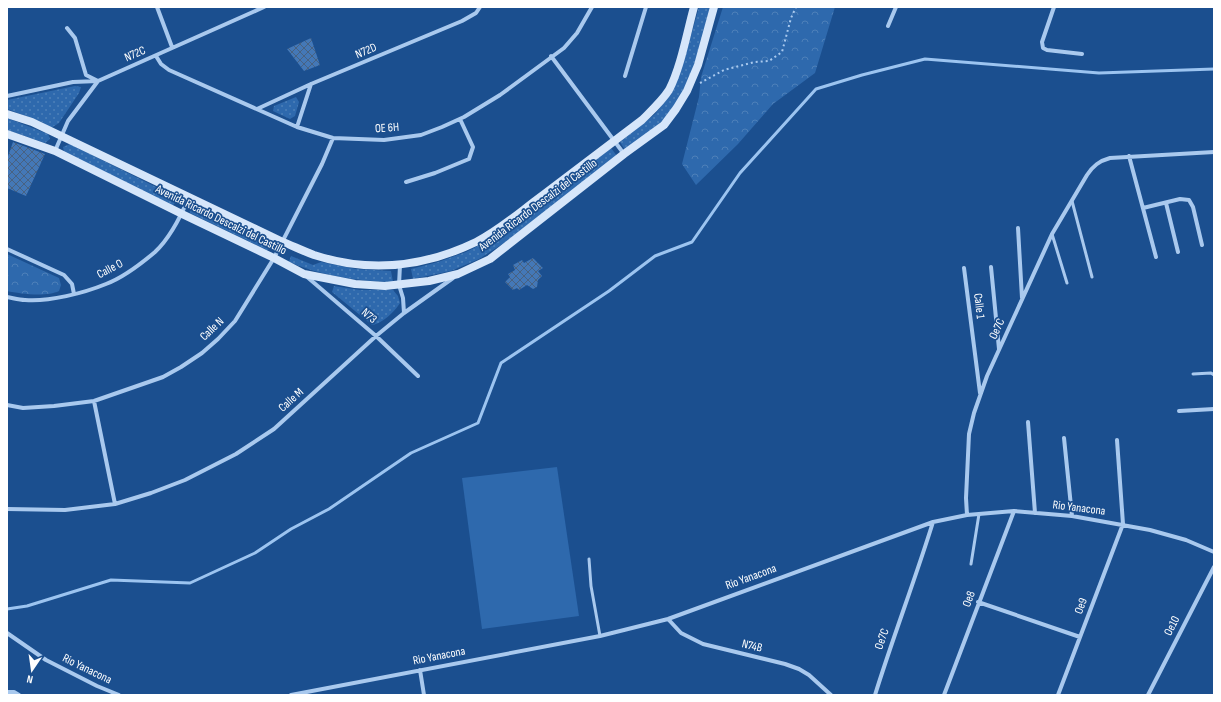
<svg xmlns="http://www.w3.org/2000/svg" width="1221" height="702" viewBox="0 0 1221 702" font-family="'Sofia Sans Condensed',sans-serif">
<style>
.grass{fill:url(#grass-dots)}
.park{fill:url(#park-crowns)}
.garden{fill:#2e69ad}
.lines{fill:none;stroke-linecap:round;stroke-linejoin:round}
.stream{stroke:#9cc4f0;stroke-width:3}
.building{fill:url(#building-cross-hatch)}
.path{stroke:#a9c9ee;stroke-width:2;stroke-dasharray:2 3;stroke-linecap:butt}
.lane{stroke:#a9c9ee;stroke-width:3}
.street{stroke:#a9c9ee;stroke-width:4}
.secondary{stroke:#d6e6fa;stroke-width:8}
.labels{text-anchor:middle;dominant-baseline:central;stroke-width:3.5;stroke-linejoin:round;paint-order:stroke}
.street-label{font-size:12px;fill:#fff;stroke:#1b4f8f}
</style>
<defs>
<pattern id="grass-dots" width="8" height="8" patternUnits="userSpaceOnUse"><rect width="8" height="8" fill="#2e69ad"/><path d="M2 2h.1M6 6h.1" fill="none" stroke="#4d80b9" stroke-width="1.8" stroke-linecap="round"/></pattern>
<pattern id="park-crowns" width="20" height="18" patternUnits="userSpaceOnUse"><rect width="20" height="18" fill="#2e69ad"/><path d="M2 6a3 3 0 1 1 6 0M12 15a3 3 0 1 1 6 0" fill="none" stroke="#4d80b9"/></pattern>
<pattern id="building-cross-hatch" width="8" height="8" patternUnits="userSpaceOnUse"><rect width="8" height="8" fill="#4478b7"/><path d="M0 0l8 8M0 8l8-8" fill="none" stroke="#486282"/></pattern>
</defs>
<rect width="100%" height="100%" fill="#1b4f8f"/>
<path class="grass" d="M699,7H710C699,49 692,89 661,122C651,133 636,141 625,150L620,142L655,114L671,94L681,71Z
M75,86L81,87L79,93L59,123L51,128L42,122L7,109V100Z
M296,97L299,102L295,116L290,119L273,111L274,106Z
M7,118L48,134L50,139L45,143L7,130Z
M70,144L176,197V202L172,206L64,152L63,147Z
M611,148L617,156L504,243L479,259L451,271L413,279L411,269L438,262L466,252L495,237Z
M194,205L272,242L273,248L267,250L190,213L189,207Z
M291,256L313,265L321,262L356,269L391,271L393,282C358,281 322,276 289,262Z
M334,286L360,290H393L398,296L400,303C395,311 382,324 372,325L332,292Z"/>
<path class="park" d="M723,7H835L815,73L773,104L738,144L696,185L682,164L699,97L701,77Z
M7,254L59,278L61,285L59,291C47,297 21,294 7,291Z"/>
<path class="garden" d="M557,467L579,616L482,629L462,478Z"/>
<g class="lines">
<path class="stream" d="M7,609L27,606L111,580L190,583L255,553L291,529L329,509L411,453L478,423L501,363L609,291L655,256L692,242L740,173L816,89L862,75L925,59L1099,73L1214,69"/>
</g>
<path class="building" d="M311,38L320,65L304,71L287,49Z
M13,142L45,154L26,196L7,188V159Z
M533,258L543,268L538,271L542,276L538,280L537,287L533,289L527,285L519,290L517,288L513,290L505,282L510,277L508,274L515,270L513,265L522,260L524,263Z"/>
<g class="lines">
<path class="path" d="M700,83L724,70L755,62L769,61L782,52L791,18L796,7"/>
<path class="lane" d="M1072,201L1092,277
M1052,234L1067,283
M1193,374L1211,373L1214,375
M589,559L591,586L600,636
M971,564L979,514"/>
<path class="street" d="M157,7L172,47
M1054,7L1042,42L1043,48L1047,50L1082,54
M888,26L896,7
M67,28L75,38L86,75L98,81
M156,56L161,64L169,70L297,127L333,138L384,140L421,135L442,127L464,117L500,95L564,48L577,33L592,7
M551,56L624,154
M625,76L646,7
M7,96L73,82L98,81L264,7
M257,109L311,84L462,21L476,13L480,7
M297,127L311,84
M55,151L68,121L98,81
M1129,156L1156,257
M406,182L435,173L469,159L473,147L460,119
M1166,203L1178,252
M1143,208L1180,199L1189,200L1193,207L1202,245
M1018,228L1022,298
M7,249L64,275L72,284L74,294
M400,265L399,285L403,298L404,313
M991,267L999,349
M964,268L980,393
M306,276L376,336L418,376
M7,297C13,298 19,300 25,300C49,302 84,293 106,284C122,278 142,263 155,252C170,238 181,216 189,197
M94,401L115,504
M7,405L23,408L54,406L94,401L163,377L181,367L202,353L218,339L235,321L274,258L322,164L333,138
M1179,411L1214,409
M1028,422L1035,513
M1064,438L1072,516
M7,509L65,510L115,504L151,493L185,480L236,454L274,429L376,336L404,313L453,278
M967,515L966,498L969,434L974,413L987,376L1052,234L1087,175C1093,166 1099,161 1110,158L1214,152
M978,602L1080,637
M668,619L681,633L703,644L785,664L799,669L809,675L831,695
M7,633L46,660L97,686L119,695
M420,670L424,695
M7,692H14L19,695
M291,695L600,636L668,619L933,522L967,515L1014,511L1072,516L1150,530L1186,540L1214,552
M875,695C893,637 915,580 933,522
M944,695L1014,511
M1058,695L1123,524L1117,440
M1148,695L1214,567"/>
<path class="secondary" d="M7,114L32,122L283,242C293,246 303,251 314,255C369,273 424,267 476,242C500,230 521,211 543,195C576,170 609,145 642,120C651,111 662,101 669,90C681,67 687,32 694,7
M7,134L55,151L182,214L274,258L304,274L355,284L385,286L429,281L458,274L490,259L624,154L664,125L676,109L687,91L698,65L714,7"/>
</g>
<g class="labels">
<g class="street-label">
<text transform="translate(366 51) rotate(-23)">N72D</text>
<text transform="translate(135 54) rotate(-23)">N72C</text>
<text transform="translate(387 128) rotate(-4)">OE 6H</text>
<text transform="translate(538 205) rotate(-37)">Avenida Ricardo Descalzi del Castillo</text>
<text transform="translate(221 220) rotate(26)">Avenida Ricardo Descalzi del Castillo</text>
<text transform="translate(110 269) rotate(-28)">Calle O</text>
<text transform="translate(979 306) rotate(83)">Calle 1</text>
<text transform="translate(369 316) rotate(40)">N73</text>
<text transform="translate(212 329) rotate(-44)">Calle N</text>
<text transform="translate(997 329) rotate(-65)">Oe7C</text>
<text transform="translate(291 400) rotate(-42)">Calle M</text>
<text transform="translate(1079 508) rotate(7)">Rio Yanacona</text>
<text transform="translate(751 577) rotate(-20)">Rio Yanacona</text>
<text transform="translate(969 599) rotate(-69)">Oe8</text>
<text transform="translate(1081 606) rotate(-69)">Oe9</text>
<text transform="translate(1172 626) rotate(-63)">Oe10</text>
<text transform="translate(882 639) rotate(-71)">Oe7C</text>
<text transform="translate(752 646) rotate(14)">N74B</text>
<text transform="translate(439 656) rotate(-11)">Rio Yanacona</text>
<text transform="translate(87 669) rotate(26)">Rio Yanacona</text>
</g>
</g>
<rect width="1221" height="702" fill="none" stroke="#ffffff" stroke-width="16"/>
<g transform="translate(32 670) rotate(193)" stroke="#1b4f8f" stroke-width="3" paint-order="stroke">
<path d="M0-3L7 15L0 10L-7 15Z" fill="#ffffff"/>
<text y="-6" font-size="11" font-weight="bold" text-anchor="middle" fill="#ffffff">N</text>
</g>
</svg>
